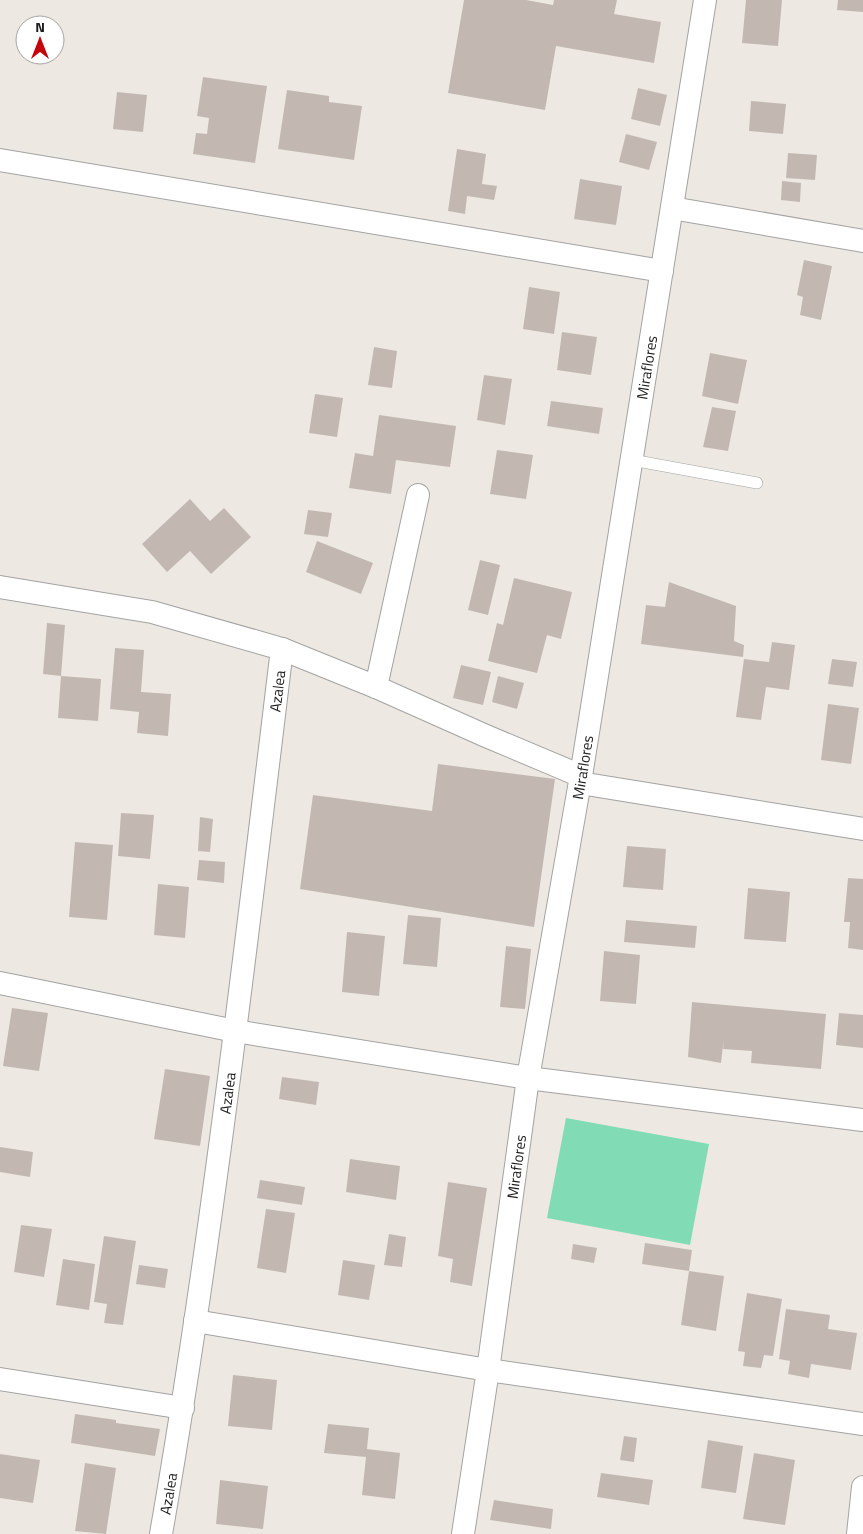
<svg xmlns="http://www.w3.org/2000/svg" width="863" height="1534" viewBox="0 0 863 1534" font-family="'Titillium Web',sans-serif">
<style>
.pitch{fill:#81dcb5}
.building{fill:#c2b8b1}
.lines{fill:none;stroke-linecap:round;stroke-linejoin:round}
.lane-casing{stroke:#a3a3a3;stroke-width:12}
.street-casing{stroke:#a3a3a3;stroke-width:24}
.lane{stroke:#fff;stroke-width:11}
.street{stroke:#fff;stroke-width:22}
.labels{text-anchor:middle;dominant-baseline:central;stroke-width:5;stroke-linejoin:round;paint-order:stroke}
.street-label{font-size:15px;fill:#1c1c1c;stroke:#fff}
</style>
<rect width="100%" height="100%" fill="#ede9e2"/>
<path class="pitch" d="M566,1118L709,1144L690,1245L547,1218Z"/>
<path class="building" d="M464,0H526L553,5L554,0H617L614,14L661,22L654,63L556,46L545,110L448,93Z
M746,0H782L778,46L742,43Z
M838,0H863V12L837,10Z
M203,77L267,86L255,163L193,154L196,133L207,134L209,118L197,116Z
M638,88L667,95L660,126L631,119Z
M287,90L329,96V102L362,106L354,160L278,149Z
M117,92L147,95L143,132L113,129Z
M751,101L786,104L783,134L749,131Z
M626,134L657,142L649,170L619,162Z
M457,149L486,154L482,184L497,186L494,200L467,196L465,214L448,211Z
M788,153L817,155L815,180L786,178Z
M580,179L622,186L616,225L574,219Z
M782,181L801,183L800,202L781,200Z
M804,260L832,266L821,320L800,315L803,297L797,295Z
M529,287L560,292L554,334L523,329Z
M562,332L597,337L591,375L557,370Z
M374,347L397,351L392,388L368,385Z
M710,353L747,360L738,404L702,396Z
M484,375L512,379L505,425L477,420Z
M315,394L343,398L337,437L309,433Z
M551,401L603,408L599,434L547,426Z
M712,407L736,411L728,451L703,447Z
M379,415L456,426L450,467L396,460L391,494L349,488L355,453L373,456Z
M497,450L533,455L526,499L490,494Z
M190,499L210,521L224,508L251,537L211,574L190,551L167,572L142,544Z
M308,510L332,513L328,537L304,534Z
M317,541L373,563L361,594L306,572Z
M480,560L500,565L488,615L468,610Z
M514,578L572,592L561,639L547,635L537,673L488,661L497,623L503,625Z
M669,582L736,606L734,641L744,645L743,657L641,644L646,605L665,607Z
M47,623L65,625L61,676L43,674Z
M772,642L795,645L789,690L766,687L761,720L736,717L744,659L769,662Z
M115,648L144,650L141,692L171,694L168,736L137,733L139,712L110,709Z
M832,659L857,662L853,687L828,684Z
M461,665L491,672L483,705L453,698Z
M61,676L101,679L98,721L58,718Z
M498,676L524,683L517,709L492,702Z
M828,704L859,708L851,764L821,760Z
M438,764L555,779L534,927L300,889L313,795L432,811Z
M121,813L154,815L150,859L118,856Z
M200,817L213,819L210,852L198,851Z
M75,842L113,845L107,920L69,917Z
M627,846L666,849L663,890L623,887Z
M199,860L225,862L224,883L197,880Z
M848,878L863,879V950L848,948L850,922H844Z
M158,884L189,887L185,938L154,935Z
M748,888L790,892L786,942L744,939Z
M408,915L441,918L437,967L403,964Z
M626,920L697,926L695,948L624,942Z
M347,932L385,936L379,996L342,992Z
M506,946L531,949L525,1009L500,1007Z
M604,951L640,955L636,1004L600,1001Z
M692,1002L826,1014L821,1069L751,1063L752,1051L723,1049L724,1037L721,1063L688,1057Z
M12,1008L48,1013L39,1071L3,1066Z
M839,1013L863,1015V1048L836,1045Z
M165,1069L210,1076L200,1146L154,1139Z
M282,1077L319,1082L316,1105L279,1099Z
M0,1147L33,1152L30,1177L0,1172Z
M350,1159L400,1166L396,1200L346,1192Z
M260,1180L305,1187L302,1205L257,1198Z
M448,1182L487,1188L472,1286L450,1282L453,1259L438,1256Z
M266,1209L295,1213L286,1273L257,1268Z
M21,1225L52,1229L44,1277L14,1272Z
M389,1234L406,1237L402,1267L384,1265Z
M104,1236L136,1241L123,1325L104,1323L107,1304L94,1302Z
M645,1243L692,1250L689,1271L724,1276L716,1331L681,1325L689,1271L642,1264Z
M573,1244L597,1248L594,1263L571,1259Z
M63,1259L95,1264L89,1310L56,1305Z
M343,1260L375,1265L369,1300L338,1295Z
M139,1265L168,1269L165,1288L136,1284Z
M747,1293L782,1299L773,1356L764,1355L761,1368L743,1366L745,1352L738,1351Z
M786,1309L830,1315L828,1329L857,1333L851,1370L811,1364L809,1378L788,1374L790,1361L779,1359Z
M233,1375L277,1380L272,1430L228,1426Z
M75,1414L116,1420V1423L160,1429L155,1456L71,1443Z
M328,1424L369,1428L367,1449L400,1453L395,1499L362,1495L366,1457L324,1453Z
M624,1436L637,1438L634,1462L620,1460Z
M708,1440L743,1446L736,1493L701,1488Z
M754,1453L795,1460L785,1525L743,1519Z
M0,1454L40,1460L33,1503L0,1498Z
M85,1463L116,1468L106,1534L75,1531Z
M601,1473L653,1480L649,1505L597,1497Z
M220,1480L268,1486L263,1529L216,1524Z
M494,1500L553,1509L551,1529L490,1520Z"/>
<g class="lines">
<defs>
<path id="lane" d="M632,460L757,483"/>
<g id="street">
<path d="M0,160L662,271"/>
<path d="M672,208L863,241"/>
<path d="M0,587L152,612L282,649L376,687L486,736L581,776"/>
<path d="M376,687L418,495"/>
<path d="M580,783L863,829"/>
<path d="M0,983L235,1031L528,1078L863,1120"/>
<path d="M195,1321L488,1370L863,1424"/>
<path d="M0,1379L183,1408"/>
<path id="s1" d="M161,1534C212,1241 246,945 282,649"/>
<path id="s2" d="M463,1534L488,1370L528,1078L581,776L705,0"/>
<path d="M858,1534L863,1487"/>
</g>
</defs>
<use href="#lane" class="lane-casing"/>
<use href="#street" class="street-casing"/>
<use href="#lane" class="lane"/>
<use href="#street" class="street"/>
</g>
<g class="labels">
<g class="street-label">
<text stroke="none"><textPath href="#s2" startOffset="1181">Miraflores</textPath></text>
<text stroke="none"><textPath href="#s1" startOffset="851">Azalea</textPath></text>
<text stroke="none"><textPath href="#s2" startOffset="776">Miraflores</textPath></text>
<text stroke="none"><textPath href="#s1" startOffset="446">Azalea</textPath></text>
<text stroke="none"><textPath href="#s2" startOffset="371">Miraflores</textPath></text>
<text stroke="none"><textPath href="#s1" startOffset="41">Azalea</textPath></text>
</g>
</g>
<g transform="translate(40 40)"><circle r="24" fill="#ffffff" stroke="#a4a4a4"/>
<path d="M0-4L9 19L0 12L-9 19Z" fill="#c4040a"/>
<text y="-8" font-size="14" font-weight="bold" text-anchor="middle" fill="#1c1c1c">N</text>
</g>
</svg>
